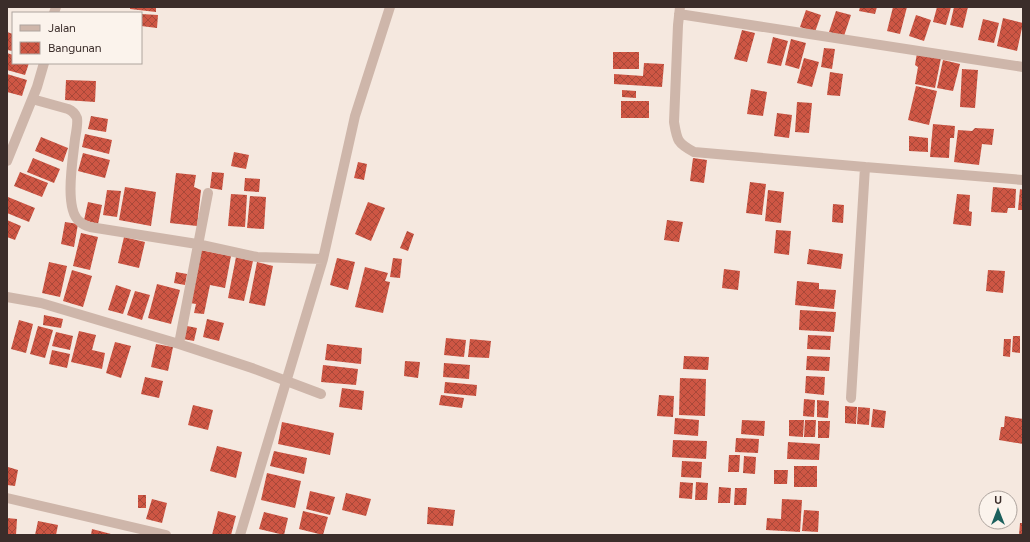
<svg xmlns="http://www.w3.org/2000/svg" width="1030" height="542" viewBox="0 0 1030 542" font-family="Figtree,sans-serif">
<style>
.building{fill:url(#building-cross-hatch)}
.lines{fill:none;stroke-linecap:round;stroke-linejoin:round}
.minor{stroke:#ceb6aa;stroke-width:10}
</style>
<defs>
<pattern id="building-cross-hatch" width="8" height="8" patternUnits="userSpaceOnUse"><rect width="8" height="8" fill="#ce5644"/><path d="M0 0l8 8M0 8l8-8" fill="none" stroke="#a84839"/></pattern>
</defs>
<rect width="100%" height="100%" fill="#f5e8df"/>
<path class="building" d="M130,7H156V12L130,9Z
M860,7H877L875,14L859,11Z
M893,7H907L900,34L887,31Z
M937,7H951L946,25L933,22Z
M954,7H968L963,28L950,25Z
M806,10L821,15L815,32L800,27Z
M836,11L851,15L844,36L829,32Z
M141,14L158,15L157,28L141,26Z
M916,15L931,20L924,41L909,36Z
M1003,18L1023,23L1017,51L997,46Z
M983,19L999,23L994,43L978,40Z
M742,30L755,33L747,62L734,59Z
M7,32L13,34V51L7,50Z
M773,37L788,41L781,66L767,63Z
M791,39L806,43L799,69L785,65Z
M824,48L835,49L832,69L821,67Z
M613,52H639V69H613Z
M7,53L13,55V63H29L25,75L7,70Z
M917,53L941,58L935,88L915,84L918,67L915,65Z
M804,58L819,62L812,87L797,83Z
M943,60L960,64L953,91L937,88Z
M644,63L664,64L662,87L614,84V74L643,76Z
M962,69L978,70L975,108L960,107Z
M830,72L843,74L840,96L827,95Z
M7,74L27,80L22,96L7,92Z
M66,80L96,81L95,102L65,100Z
M916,86L937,91L929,125L908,120Z
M751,89L767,92L763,116L747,114Z
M622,90L636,91V98L622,97Z
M621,101H649V118H621Z
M797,102L812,103L809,133L795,132Z
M777,113L792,115L789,138L774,136Z
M91,116L108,119L106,132L88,129Z
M933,124L955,126L954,138H950L949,158L930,157Z
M975,128L994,129L992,145L982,144L979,165L954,162L958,130L972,131Z
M85,134L112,140L109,154L82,147Z
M909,136L928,138V152L909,151Z
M41,137L68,148L63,162L35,151Z
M234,152L249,155L246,169L231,166Z
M83,153L110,160L105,178L78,171Z
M33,158L60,169L54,183L27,172Z
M693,158L707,160L704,183L690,181Z
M358,162L367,164L364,180L354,178Z
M20,172L48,183L42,197L14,186Z
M212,172L224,173L222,190L210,188Z
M176,173L196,175L194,187L201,190L197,226L170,223Z
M245,178L260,179L259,192L244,191Z
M750,182L766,184L762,215L746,213Z
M125,187L156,192L151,226L119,220Z
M993,187L1016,189L1015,208H1008L1007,213L991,212Z
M1020,189L1023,190V210H1018Z
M107,190L121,191L117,217L103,215Z
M768,190L784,192L781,223L765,221Z
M231,194L247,195L245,227L228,226Z
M957,194L970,195L969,211L972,212L971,226L953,224Z
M250,196L266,197L264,229L247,228Z
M8,197L35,208L29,222L7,213Z
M88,202L102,205L98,224L84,220Z
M368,202L385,208L371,241L355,234Z
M833,204L844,205L843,223L832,222Z
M7,220L21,226L15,240L7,237Z
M667,220L683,222L679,242L664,240Z
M65,222L78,224L74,247L61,244Z
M776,230L791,231L789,255L774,253Z
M407,231L414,234L408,251L400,248Z
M81,233L98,237L90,270L73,266Z
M124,237L145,242L139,268L118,263Z
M809,249L843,254L841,269L807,264Z
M200,250L231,256L225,288L210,285L204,314L194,313L196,304L190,303Z
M236,257L253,261L244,301L228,298Z
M337,258L355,262L348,290L330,285Z
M393,258L402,259L400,278L390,277Z
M49,262L67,266L60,297L42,293Z
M257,262L273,266L265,306L249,303Z
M365,267L388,273L385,281L390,282L383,313L355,307Z
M724,269L740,271L738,290L722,288Z
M72,270L92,276L83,307L63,301Z
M988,270L1005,271L1003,293L986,291Z
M176,272L187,274L185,285L174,283Z
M797,281L819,283V289L836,290L834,309L795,305Z
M157,284L180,290L171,324L148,318Z
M116,285L131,290L123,314L108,310Z
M135,291L150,295L142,320L127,315Z
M800,310L836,312L834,332L799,330Z
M44,315L63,319L61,328L43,325Z
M207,319L224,323L219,341L203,337Z
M19,320L33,324L26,353L11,349Z
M38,326L53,330L45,358L30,354Z
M187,326L197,328L194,341L183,339Z
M79,331L96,335L92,350L105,353L102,369L71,362Z
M56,332L73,336L70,350L52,346Z
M808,335L831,336L830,350L807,349Z
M1013,336H1020V353L1012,352Z
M446,338L466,340L464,357L444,355Z
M470,339L491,341L489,358L468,357Z
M1004,339H1011L1010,357L1003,356Z
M115,342L131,346L121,378L106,373Z
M156,344L173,347L168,371L151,367Z
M327,344L362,348L361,364L325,360Z
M52,350L70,354L67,368L49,364Z
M684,356L709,357L708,370L683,369Z
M807,356L830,357L829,371L806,370Z
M405,361L420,362L418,378L404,376Z
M444,363L470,365L469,379L443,377Z
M323,365L358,369L356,385L321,382Z
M806,376L825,377L824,395L805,393Z
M145,377L163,381L159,398L141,394Z
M680,378L706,379L705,416L679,415Z
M445,382L477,385L476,396L444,393Z
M342,388L364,391L362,410L339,407Z
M441,395L464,398L462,408L439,405Z
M659,395L674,396L673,417L657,416Z
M804,399L815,400L814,417L803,416Z
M817,400L829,401L828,418L817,417Z
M193,405L213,410L208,430L188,425Z
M845,406L857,407L856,424L845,423Z
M858,407L870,408L869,425L857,424Z
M873,409L886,411L884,428L871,427Z
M1005,416L1023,419V444L999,440L1001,427H1004Z
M675,418L699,420L698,436L674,434Z
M742,420L765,421L764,436L741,434Z
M789,420H804L803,437L789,436Z
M805,420H816L815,437H804Z
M818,421H830L829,438H818Z
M282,422L334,433L330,455L278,444Z
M736,438L759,439L758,453L735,452Z
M673,440L707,441L706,459L672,457Z
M788,442L820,444L819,460L787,459Z
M217,446L242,452L236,478L210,471Z
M274,451L307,458L304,474L270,466Z
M729,455H740L739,472H728Z
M744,456L756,457L755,474L743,473Z
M682,461L702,462L701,478L681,477Z
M794,466H817V487H794Z
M8,467L18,470L15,486L7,485Z
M774,470H788L787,484H774Z
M267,473L301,481L295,508L261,500Z
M680,482L693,483L692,499L679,498Z
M696,482L708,483L707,500H695Z
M719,487L731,488L730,503H718Z
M735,488H747L746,505H734Z
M310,491L335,497L330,515L306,509Z
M346,493L371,499L366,516L342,510Z
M138,495H146V508H138Z
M152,499L167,503L162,523L146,519Z
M782,499L802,500L800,532L766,530L767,518L781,519Z
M428,507L455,510L453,526L427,524Z
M804,510L819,511L818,532L802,531Z
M218,511L236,516L231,535H212Z
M303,511L328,517L323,535L299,529Z
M264,512L288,518L284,535L259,529Z
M7,518L17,519L16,535H7Z
M38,521L58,525L56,535H35Z
M1020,523H1023V535H1019Z
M92,529L111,534L110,535H91Z"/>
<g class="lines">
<path class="minor" d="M680,7L678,25L674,122C677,140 677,143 694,152L865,167
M54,13L56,7
M679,14L1023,67
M32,99L68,109C73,111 75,113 77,118C78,124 76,133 75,139C73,158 64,208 79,221C82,224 86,226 90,227L197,244L257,257L323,259
M7,161L37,87L44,63
M7,297L41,303L179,344L252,368L321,394
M179,344L208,193
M851,398L865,167L1023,180
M7,498L166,535
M240,535L323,259L355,116L390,7"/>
</g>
<rect width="1030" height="542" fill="none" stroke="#3b2d2a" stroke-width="16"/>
<rect x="12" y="12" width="130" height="52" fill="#fbf3ec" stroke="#aea49e"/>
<rect x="20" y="25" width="20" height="6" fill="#ceb6aa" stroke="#aea49e"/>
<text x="48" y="32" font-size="12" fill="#3b2d2a">Jalan</text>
<rect x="20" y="42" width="20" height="12" fill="url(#building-cross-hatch)" stroke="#aea49e"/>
<text x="48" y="52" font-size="12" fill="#3b2d2a">Bangunan</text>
<g transform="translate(998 510)"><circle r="19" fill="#fbf3ec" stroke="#aea49e"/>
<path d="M0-3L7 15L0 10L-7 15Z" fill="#1c605d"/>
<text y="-6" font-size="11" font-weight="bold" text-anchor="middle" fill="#3b2d2a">U</text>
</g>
</svg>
